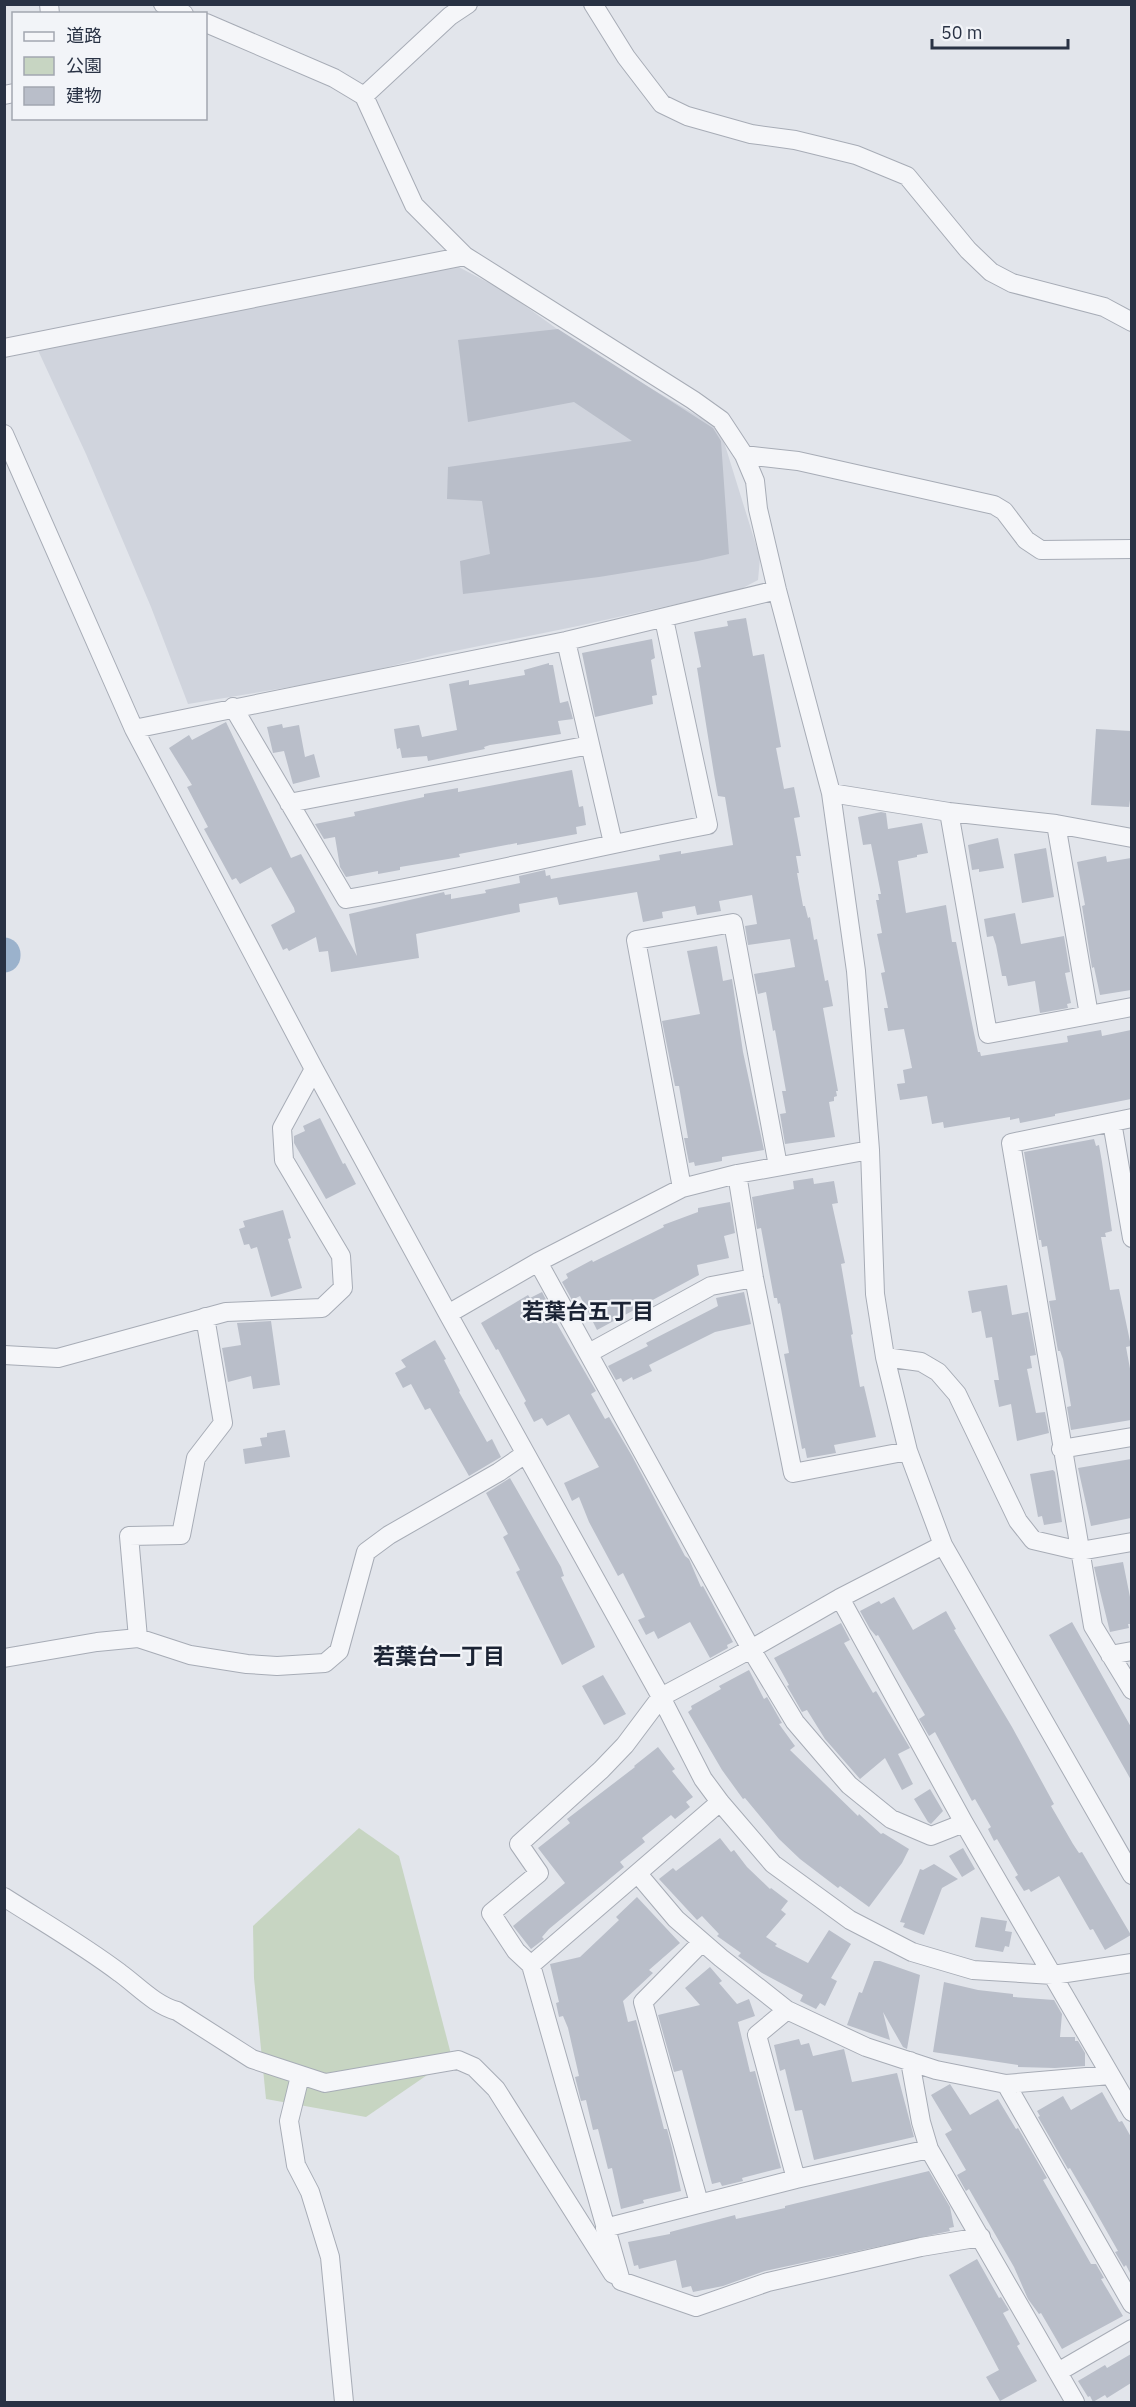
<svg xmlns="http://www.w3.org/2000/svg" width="1136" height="2407" viewBox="0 0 1136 2407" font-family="'IBM Plex Sans','Noto Sans JP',sans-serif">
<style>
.built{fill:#d0d4dd}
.green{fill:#c7d5c2}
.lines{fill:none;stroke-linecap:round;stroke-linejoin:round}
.river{stroke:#9bb2cc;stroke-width:33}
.building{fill:#b9bec9}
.minor-casing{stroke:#a7acb6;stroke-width:20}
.minor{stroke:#f5f6f9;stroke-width:18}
.labels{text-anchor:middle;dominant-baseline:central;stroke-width:4.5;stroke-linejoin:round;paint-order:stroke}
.neighbourhood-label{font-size:22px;font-weight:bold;fill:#1b2334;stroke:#f2f4f8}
</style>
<rect width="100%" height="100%" fill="#e2e5eb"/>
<path class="built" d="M453,264L506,292L589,352L720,429L760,558L758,580L739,590L578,626L435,655L344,678L188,704L151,607L86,454L36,346Z"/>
<path class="green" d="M359,1828L399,1856L452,2058L366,2117L266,2099L254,1978L253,1926Z"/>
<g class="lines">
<path class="river" d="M4,954V956"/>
</g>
<path class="building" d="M558,329L713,428L721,441L729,554L698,561L599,577L463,594L460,561L490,554L482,501L447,499L448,467L632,441L574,402L468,422L458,340Z
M746,618L753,656L764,654L781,747L776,748L784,789L794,787L800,817L794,818L801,856H796L799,873H797L803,906H805L808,918L810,917L814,940L817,939L825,981L828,980L833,1006L823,1008L838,1091H836L837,1096L834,1097V1101L829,1102L835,1137L785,1144L780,1114L786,1113L782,1091H786L775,1030L773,1031L766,992L758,994L754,974L795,967L790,939L748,945L745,926L757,924L752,895L719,901L721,911L697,915L695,906L662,912L663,918L643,922L637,892L559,905L557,897L519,904L520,912L416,934L419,958L331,972L328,951L319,952L316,937L289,951L287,948L283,950L271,925L295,912L294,908L271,867L240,884L236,878L232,880L204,829L208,827L187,787L192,785L169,748L189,735L192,740L226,722L291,858L301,854L357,956L349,914L444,892L445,895L451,894V899L486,893L485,890L520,883L519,876L545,870L546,876L550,875L551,879L660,860L659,855L681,851V854L733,845L725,797L718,796L714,774L697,668L701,667L694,632L728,626L727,621Z
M652,639L655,658L651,660L657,695L652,696L653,704L595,717L582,653Z
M549,663V665H553L560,703L568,701L573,719L558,721L561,734L490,745L484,747L485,749L428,761L427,756L402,758L400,748L397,749L394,729L419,725L422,737L457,730L449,684L469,680V685L525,675L524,670Z
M282,724L283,728L299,725L305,757L314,754L320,777L293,784L284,751L273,753L267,727Z
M1096,729L1131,731V793L1129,807L1091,805Z
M572,770L579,807L583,806L586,825L576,827L577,834L517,845V843L459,854L460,857L400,867V870L378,874V871L346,877L340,867L335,837L324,839L315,824L355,816L354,812L424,797V794L458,788V792Z
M881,812L886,813L888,829L922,823L928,853L917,855V857L898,861L906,913L946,905L952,942H956L970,1014L978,1052H980L981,1056L1068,1042L1067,1036L1101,1030L1102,1036L1131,1030V1099L1055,1114V1116L1020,1123L1019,1118L1010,1120V1117L944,1128L943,1122L932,1124L927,1096L900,1100L897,1084L905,1083L903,1070L912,1068L904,1029L888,1031L884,1008H888L881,973L885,972L877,934L882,933L876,900H879L878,894H881L871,844L863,845L858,817Z
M998,838L1004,868L979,872V869L972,870L968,845Z
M1046,848L1054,897L1022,903L1014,854Z
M1106,856L1107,862L1131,858V990L1100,995L1094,967L1092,968L1082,906L1085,905L1077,862Z
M1015,913L1021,944L1064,936L1070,972L1065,973L1071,1003L1067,1004L1068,1008L1040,1013L1035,981L1008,986L1006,976H1002L996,945L993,936L987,937L984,919Z
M717,946L723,981L732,979L743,1052L764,1150L722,1157V1161L695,1166L694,1162L689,1163L684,1138H688L679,1086H675L662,1021L700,1014L687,951Z
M320,1118L343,1164L345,1163L356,1184L326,1199L294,1143V1136L305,1131L303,1126Z
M1094,1139L1096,1146L1099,1145L1102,1162L1112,1231L1105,1233L1106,1237H1101L1110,1290L1119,1289L1131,1346L1126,1347L1131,1374V1420L1071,1430L1067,1407L1071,1406L1063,1359L1060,1351H1058L1049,1301L1056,1300L1047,1246L1042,1247L1041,1240H1039L1024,1152Z
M813,1178L814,1184L834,1181L838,1203L832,1204L845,1263L841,1264L853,1334L851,1335L860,1387L864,1386L876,1437L834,1445L836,1453L807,1458L805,1448L802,1449L784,1354L789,1353L780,1303L778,1304L777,1298H774L761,1228L757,1229L752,1197L794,1189L793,1181Z
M730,1202L735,1233L724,1236L729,1258L697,1265L699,1275L597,1330L580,1296L572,1300L562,1282L568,1278L566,1274L592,1260L593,1262L664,1227L663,1225L698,1212V1208Z
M283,1210L291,1238L288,1239L302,1288L271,1297L257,1247L251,1249L249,1244L244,1245L239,1229L245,1227L243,1221Z
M1007,1285L1012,1315L1028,1312L1036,1355L1030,1356L1032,1368L1027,1369L1036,1413L1045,1412L1049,1433L1017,1441L1011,1404L999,1407L994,1380H999L992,1337L986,1338L981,1311L972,1313L968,1291Z
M542,1292L555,1317H553L596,1391L591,1394L605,1419L609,1417L632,1456L685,1556L689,1559L701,1587L703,1586L733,1642L727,1645L728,1648L710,1658L690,1622L658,1639L654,1631L646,1635L638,1620L645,1617L623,1573L618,1576L589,1522L579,1497L572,1501L564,1483L599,1467L569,1414L547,1426L542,1418L534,1422L524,1403L526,1401L498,1349L496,1350L481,1323L528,1295L530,1298Z
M744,1292L751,1324L715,1332L649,1365L652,1371L633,1380L632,1377L623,1382L621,1378L616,1380L608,1366L648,1346L646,1343L718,1306L716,1298Z
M271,1321L280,1385L253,1389L251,1376L228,1382L222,1348L241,1345L237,1323Z
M435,1340L446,1359L444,1360L460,1391L459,1392L487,1442L492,1439L501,1457L469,1476L430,1408L425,1410L411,1384L403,1388L395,1373L406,1367L401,1360Z
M285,1430L290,1457L245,1464L243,1449L262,1446L260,1438L267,1437V1433Z
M1131,1459V1518L1091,1526L1078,1468Z
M1053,1470L1055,1472L1062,1522L1044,1525L1042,1516L1038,1517L1030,1474Z
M510,1478L561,1567L564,1576L561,1577L593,1642L595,1647L562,1665L516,1572L520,1570L503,1537L508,1534L486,1493Z
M1123,1562L1131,1602V1624H1128L1129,1628L1110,1632L1094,1567Z
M894,1597L913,1630L946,1611L956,1629L954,1630L1012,1727L1054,1804L1051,1806L1073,1844L1079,1853L1082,1852L1131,1935L1105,1950L1093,1929L1090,1930L1059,1876L1031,1892L1029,1889L1024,1891L1015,1877L1018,1875L997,1839L994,1841L988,1829L991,1827L975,1799L972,1801L935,1732L929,1736L919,1719L925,1715L878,1635L876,1636L870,1629L860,1611L879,1601L881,1604Z
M1072,1622L1131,1727V1780L1049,1635Z
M841,1623L850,1640L844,1643L873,1693L876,1691L910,1748L898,1754L913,1784L902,1790L885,1758L860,1779L825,1739L807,1710L802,1712L787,1686L789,1685L774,1658Z
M749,1670L764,1699L767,1697L782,1723L779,1724L795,1746L790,1750L858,1816L859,1814L881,1834L883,1833L909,1849L902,1863L869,1907L840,1886L838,1888L800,1859L779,1839L745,1798L743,1799L722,1770L688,1712L692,1709L691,1706L721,1689L719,1686Z
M603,1675L626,1714L604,1725L582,1686Z
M658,1747L675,1769L672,1771L693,1797L686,1802L690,1807L675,1819L671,1815L642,1838L645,1842L620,1862L624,1867L549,1929L542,1937L544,1939L531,1949L513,1926L565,1883L538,1848L570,1823L567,1819L635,1767L634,1766Z
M930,1789L943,1811L931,1824L928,1822L914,1799Z
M720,1838L731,1852L734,1850L747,1867L770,1889L771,1888L788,1901L781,1910L786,1914L766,1937L777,1944L775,1946L808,1963L829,1930L851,1944L831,1978L837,1981L825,2006L820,2003L816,2009L800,2001L803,1995L762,1973L738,1956L741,1953L717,1936L719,1934L702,1916L697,1920L659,1879L673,1868L676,1871Z
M963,1848L975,1869L962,1877L949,1856Z
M934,1864L958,1879L942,1888L924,1935L903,1927L905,1923L900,1922L920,1869L923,1870Z
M637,1897L680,1943L649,1970L653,1973L623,2001L628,2022L636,2020L664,2129H667L672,2148L681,2191L643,2200L644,2203L621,2209L612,2168L608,2169L598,2129L593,2130L586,2100L581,2101L575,2077L579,2076L568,2028L563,2016L559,2017L556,2003L559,2002L550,1964L580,1957L619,1920L616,1917Z
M981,1917L1007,1921L1005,1931L1012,1932L1009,1947L1005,1946L1003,1952L975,1947Z
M874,1961H880L920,1975L907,2049L903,2047L883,2012L890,2040L847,2025L859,1992L862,1993Z
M710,1967L722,1981L719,1983L737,2004L749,1999L755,2016L738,2022L750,2072L755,2071L781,2168L742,2178L743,2181L722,2186L720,2182L712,2184L682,2070L674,2072L658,2015L700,2005L685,1988Z
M944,1982L978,1990L1013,1994V1997L1054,2000L1062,2014L1060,2037H1075V2041H1078L1085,2053V2066L1055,2068L1018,2067V2065L933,2052Z
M799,2039L801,2045L809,2043L813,2056L844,2049L852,2082L897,2073L914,2137L814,2160L802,2110L795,2111L785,2069L780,2071L774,2045Z
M950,2084L970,2115L998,2099L1016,2129L1018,2128L1047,2178L1043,2180L1091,2264H1096L1104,2278L1101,2279L1123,2316L1062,2349L1041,2313L1039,2314L1028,2299L1014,2267L969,2189L966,2191L957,2175L966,2170L945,2134L952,2130L931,2095Z
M1102,2092L1119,2122L1122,2121L1131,2137V2275L1126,2265L1124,2267L1115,2252L1118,2251L1089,2200L1070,2168L1068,2169L1038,2117L1040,2116L1037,2111L1063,2096L1071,2110Z
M929,2171L950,2207L954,2227L949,2228L950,2231L765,2271L723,2286L693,2292L691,2286L682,2288L676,2260L639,2269L638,2265L634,2266L628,2242L670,2234V2232L735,2215L736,2219L785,2208V2206Z
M977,2259L999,2298L1001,2297L1009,2310L1003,2313L1020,2344L1017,2346L1037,2381L1000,2401L986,2377L999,2370L949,2275Z
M1131,2354V2383L1107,2398L1105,2395L1093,2402L1090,2396L1088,2397L1078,2381L1105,2365L1107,2368Z"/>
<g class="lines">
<defs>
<path id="minor" d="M49,4L50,14
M163,4L184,14
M593,4L626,57L662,104L687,116L751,134L795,140L856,155L907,176L968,250L991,272L1012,283L1104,307L1132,322
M206,23L334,78L364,96L414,205L465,256L693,400L721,420L744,455L755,481L758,509L777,590L831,793L856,971L870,1150L875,1294L885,1357L908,1451L943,1545L1132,1875
M4,95L14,93
M364,96L450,16L468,4
M4,348L465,256
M4,434L134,729L314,1069L448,1314L661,1697L703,1779L720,1802L773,1864L850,1920L912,1952L973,1970L1053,1975L1132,1963
M744,455L798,461L994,505L1004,511L1026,540L1041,550L1132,549
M566,641L613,843
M233,707L346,899C467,878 587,848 708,825L664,619
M134,729L566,641L777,590
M831,793L949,812L1056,824L1132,838
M289,803L590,745
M949,812L988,1034L1132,1007
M1056,824L1089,1015
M1132,1118L1011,1143L1093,1626L1132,1690
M1112,1122L1132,1238
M737,1174L754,1278L793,1473L908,1451
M682,1188L636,940L733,923L778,1166
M538,1262L751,1649L795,1722L849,1785L891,1819L931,1836L964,1823
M448,1314L538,1262L682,1188L737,1174L870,1150
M589,1353L711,1286L754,1278
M4,1355L58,1358L226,1312L322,1308L343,1288L341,1256L284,1160L282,1128L314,1069
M885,1357L921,1362L938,1372L957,1394L1018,1521L1033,1540L1080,1551L1132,1542
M1061,1449L1132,1437
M943,1545L840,1598L751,1649L661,1697L625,1745L601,1770L519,1844L539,1873L491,1913L516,1951L531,1965L621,2281L696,2307L768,2282L921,2247L981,2237
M840,1598L964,1823L1132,2112
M138,1638L129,1536L181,1535L196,1458L223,1423L205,1317
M1110,1655L1132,1651
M4,1658L97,1642L138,1638L190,1655L247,1664L277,1666L325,1663L339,1651L366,1552L389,1535L499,1472L525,1454
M638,1874L676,1919L721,1958L787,2010L866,2047L936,2070L1006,2084L1110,2075
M4,1897C43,1922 83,1945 120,1973C138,1986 155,2005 177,2011L252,2059L325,2083L458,2060L474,2067L496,2089L613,2274
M531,1965L720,1802
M787,2010L757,2035L796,2179
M910,2061L921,2122L929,2149L1075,2402
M300,2076L289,2121L296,2165L310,2192L330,2257L344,2402
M1006,2084L1132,2304
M699,2203L643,2002L702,1942
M605,2228L796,2179L929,2149
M1058,2372L1132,2329"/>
</defs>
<use href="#minor" class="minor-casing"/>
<use href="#minor" class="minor"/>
</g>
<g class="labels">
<g class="neighbourhood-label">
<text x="588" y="1310">若葉台五丁目</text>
<text x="439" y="1655">若葉台一丁目</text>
</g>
</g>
<rect width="1136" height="2407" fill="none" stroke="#293244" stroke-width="12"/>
<rect x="12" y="12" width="195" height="108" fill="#f2f4f8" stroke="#a2a6b0" stroke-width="1.5"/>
<rect x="24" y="32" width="30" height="9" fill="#f5f6f9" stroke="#a2a6b0" stroke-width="1.5"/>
<text x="66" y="42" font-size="18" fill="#293244">道路</text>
<rect x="24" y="57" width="30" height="18" fill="#c7d5c2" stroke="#a2a6b0" stroke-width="1.5"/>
<text x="66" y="72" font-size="18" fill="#293244">公園</text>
<rect x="24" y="87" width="30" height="18" fill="#b9bec9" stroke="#a2a6b0" stroke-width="1.5"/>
<text x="66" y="102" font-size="18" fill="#293244">建物</text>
<path d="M932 39v9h136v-9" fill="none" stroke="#293244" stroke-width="3"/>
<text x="941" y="39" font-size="18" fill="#293244" stroke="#f2f4f8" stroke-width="4.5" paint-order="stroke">50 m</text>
</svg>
